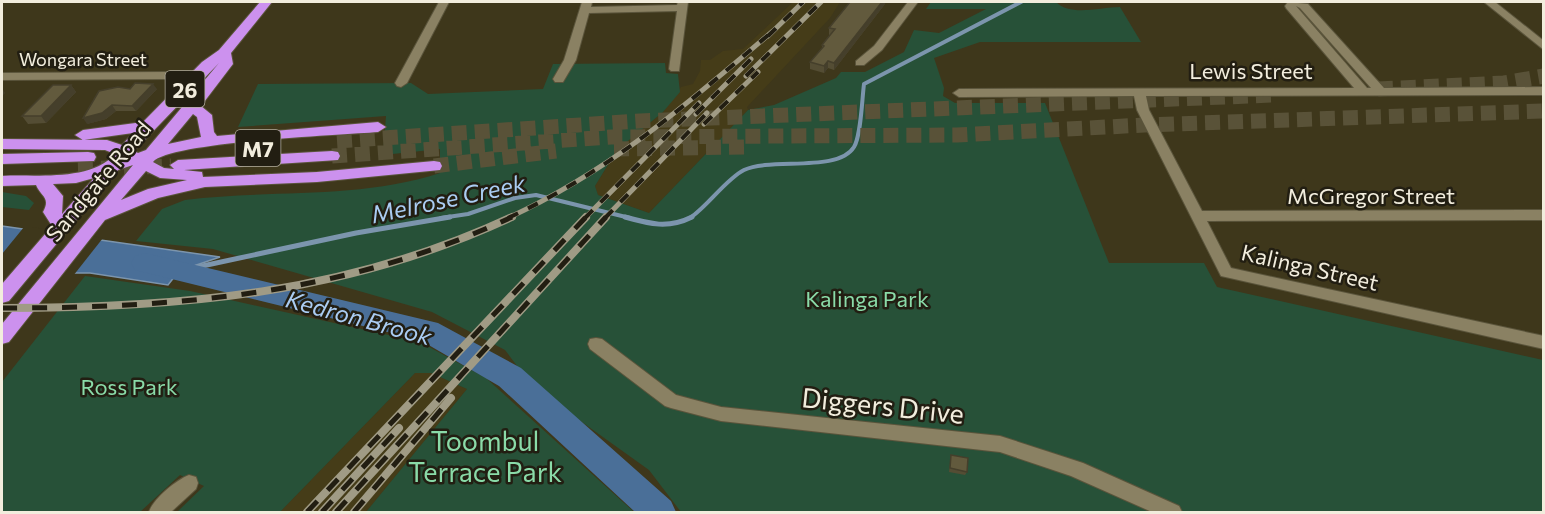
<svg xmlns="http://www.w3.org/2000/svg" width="1545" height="514" viewBox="0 0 1545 514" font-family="Commissioner,sans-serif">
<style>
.built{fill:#453c18}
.green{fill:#275138}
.water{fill:#4a6f98;stroke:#7c95ad;stroke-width:1.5}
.pier{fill:#3e371b}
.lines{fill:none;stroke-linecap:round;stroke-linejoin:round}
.stream-far1{stroke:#7c95ad;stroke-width:4}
.stream{stroke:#7c95ad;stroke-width:5}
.river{fill:#4a6f98;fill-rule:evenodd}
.highway-tunnel{stroke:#595238;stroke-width:15;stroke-dasharray:15 8;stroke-linecap:butt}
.street-casing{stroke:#5a543b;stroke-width:2}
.highway-casing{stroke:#5a543b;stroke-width:2}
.street{fill:#8a8163;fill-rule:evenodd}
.highway{fill:#cc91ee;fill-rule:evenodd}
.rail-far1-casing{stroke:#a09b85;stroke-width:5}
.rail-casing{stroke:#a09b85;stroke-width:8}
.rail-far1{stroke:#221e12;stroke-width:4;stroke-dasharray:11;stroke-linecap:butt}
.rail{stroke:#221e12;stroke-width:5;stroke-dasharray:15;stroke-linecap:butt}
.wall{fill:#544d34}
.shaded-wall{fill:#453f2b}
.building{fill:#625a3d;stroke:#453f2b;stroke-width:1.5}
.labels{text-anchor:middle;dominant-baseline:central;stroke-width:5;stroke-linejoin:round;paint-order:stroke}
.far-street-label{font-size:18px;fill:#f2eddd;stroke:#221e12}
.shield{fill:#221e12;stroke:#b4afa0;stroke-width:1.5}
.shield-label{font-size:21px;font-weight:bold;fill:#f2eddd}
.street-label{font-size:22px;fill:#f2eddd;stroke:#221e12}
.park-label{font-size:22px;fill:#8adba8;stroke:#221e12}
.water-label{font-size:24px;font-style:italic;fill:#aaccf2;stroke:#221e12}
.near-street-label{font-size:27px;fill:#f2eddd;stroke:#221e12}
.near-park-label{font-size:27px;fill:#8adba8;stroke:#221e12}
</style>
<rect width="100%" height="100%" fill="#3e371b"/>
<path class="built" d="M793,2H840L830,18L747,107L748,110L649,213L598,195L595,186L617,150L663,112L681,87L693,84L700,71L701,60H710L723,51L743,49Z
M415,373H431L467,389L366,512H280Z"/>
<path class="green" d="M931,2H1056C1071,17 1100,7 1120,7L1141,42H980L934,58L944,88L943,96L955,103H1045L1109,263H1204L1217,287L1543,360V512H681L649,470L533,387L505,350L432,312L213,249L136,241L162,209L185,200C270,189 358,200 440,173V149L383,155L386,116L238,127L258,84L411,83L428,94L543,89L553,64L665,63L666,73L678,74L680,92L663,112L617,150L595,186L598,195L649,213L748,110L774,105L836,78L841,72H865L904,52L914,30L939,33L986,9H926Z
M2,192L26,196L34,203L29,210L2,207Z
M85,276L190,291L420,342L486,378L634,512H366L467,389L431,373H415L280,512H177L204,486L180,475L140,512H2V382Z"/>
<path class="water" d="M2,226L220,257L179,271L168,285L90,273H2Z"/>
<path class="pier" d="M24,227H32L103,238L73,276H2V254Z"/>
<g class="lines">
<path class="stream-far1" d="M441,218L468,214L515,198L536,195L630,218
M690,218C708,206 726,179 744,170C771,157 838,173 854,147C861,136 862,99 864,84L1021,2"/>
<path class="stream" d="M625,217C650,224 668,229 692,217
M179,271L356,233L450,217"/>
<path class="river" d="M145,253L438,323L521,368L671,501L676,512H635L499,386L420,340L135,270L131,263L135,256Z"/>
<path class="highway-tunnel" d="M1378,89L1504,83L1544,76
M337,141L640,121L1273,95
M614,149L745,147
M332,156L611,137L957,135L1144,125L1544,111
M434,166L556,151
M78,169L171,166"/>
<defs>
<path id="street" d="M439,2H449L407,83L401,87L397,86L395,83Z
M582,2H592L591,7L677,5L678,2H688L679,71H671L669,69L677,11L589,13L576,60L563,82H555L553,79L564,60Z
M908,2H918L882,50L864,65H856V61L874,46Z
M1288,2L1308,4L1384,88L1544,87V95L1146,96L1149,110L1202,211L1544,210V220L1207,221L1231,268L1544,336V349L1221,276L1137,110L1134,96L959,97L953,93L959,89L1354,88L1286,8L1285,6ZM1296,6L1300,8L1371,88H1367Z
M1484,2H1495L1544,41V50Z
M165,72L169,73V79L2,80V73Z
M596,338L602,339L676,395L721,407L1000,436L1083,463L1179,506L1182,512H1152L1071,476L1000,452L721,421L671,408L665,406L590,349L588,344L590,339Z
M189,475L196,477L198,483L196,489L171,512H149C153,499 176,480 189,475Z"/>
<path id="highway" d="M260,2H272L231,53L233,64L201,106L212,115L214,132L217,136L378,122L386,127L378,132C342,135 170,142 153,162L164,168L174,169L170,165L178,160L332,151L338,152L340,156L338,160L184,170L202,172L203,177L317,172L434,161L440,162L442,166L440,170L317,182L205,187L158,198L105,220L9,342L2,344V324L133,165L118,170L9,301L2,303V284L52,226L43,212C51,197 41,197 36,185L2,186V176C36,174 90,182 115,154L105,150L2,149V139L107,140L122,145L133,133L83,140L75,135L83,130L143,122L202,62L219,50ZM219,63L146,150L138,153L134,151ZM193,114L197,117L201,137L168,144ZM146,171L160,178L187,180L148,189L121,200ZM94,178L62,214L63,196L53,184L76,183Z
M88,152L94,153L96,157L94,161L2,164V154Z"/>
</defs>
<use href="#street" class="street-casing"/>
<use href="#highway" class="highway-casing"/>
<use href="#street" class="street"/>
<use href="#highway" class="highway"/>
<defs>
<path id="rail-far1" d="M768,36L803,2
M746,76L821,2
M696,114L751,59
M704,124L758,72
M508,218C612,170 687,104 773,31
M585,218L699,103
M605,218L707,113"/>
<path id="rail" d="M2,308C181,308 347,294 512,217
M307,512L586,217
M322,512L399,428
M336,512L606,217
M354,512L451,398"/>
</defs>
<use href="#rail-far1" class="rail-far1-casing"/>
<use href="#rail" class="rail-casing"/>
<use href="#rail-far1" class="rail-far1"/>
<use href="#rail" class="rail"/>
</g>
<path class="wall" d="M885,4L834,70L828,68L824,73L810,69V62L822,49V45L830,35H829V28Z
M71,85L76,92L46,123L28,124L22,116Z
M130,89H157L136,111H116L106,119L87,124Z
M951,455L967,472L965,475L949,472Z"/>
<path class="shaded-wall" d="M882,2H886L885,4L834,70V63Z
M828,61V68L824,73V66Z
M153,84L157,89L136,111L132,106Z
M71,85L76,92L46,123L41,116Z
M2,88L5,93L2,97Z
M112,105L116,111L106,119L87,124L83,118Z"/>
<path class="building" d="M850,2H882L834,63L828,61L824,66L810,62L824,46L822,45L835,29L829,28Z
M135,83L153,84L132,106L112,105L102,113L83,118L99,91L118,87L130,89Z
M53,85H71L41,116H22Z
M951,455L968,458L967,472L950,468Z"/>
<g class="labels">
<g class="far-street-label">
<text x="83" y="59">Wongara Street</text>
</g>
<g class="shield">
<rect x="165.5" y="71" width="39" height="36" rx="4.5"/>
<rect x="235.5" y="130" width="45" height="36" rx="4.5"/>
</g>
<g class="shield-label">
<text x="185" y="89">26</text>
<text x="258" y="148">M7</text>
</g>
<g class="street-label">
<text x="1251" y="70">Lewis Street</text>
<text transform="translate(98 181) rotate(-50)">Sandgate Road</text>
<text x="1371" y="195">McGregor Street</text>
<text transform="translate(1310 267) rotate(13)">Kalinga Street</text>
</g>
<g class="park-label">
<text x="867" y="298">Kalinga Park</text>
<text x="129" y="386">Ross Park</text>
</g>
<g class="water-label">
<text transform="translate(448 198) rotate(-12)">Melrose Creek</text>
<text transform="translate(359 317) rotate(15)">Kedron Brook</text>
</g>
<g class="near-street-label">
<text transform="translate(883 405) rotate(6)">Diggers Drive</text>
</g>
<g class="near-park-label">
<text x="485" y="440">Toombul<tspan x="485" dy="31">Terrace Park</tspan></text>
</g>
</g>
<rect width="1545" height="514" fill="none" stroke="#f2eddd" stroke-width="6"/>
</svg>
